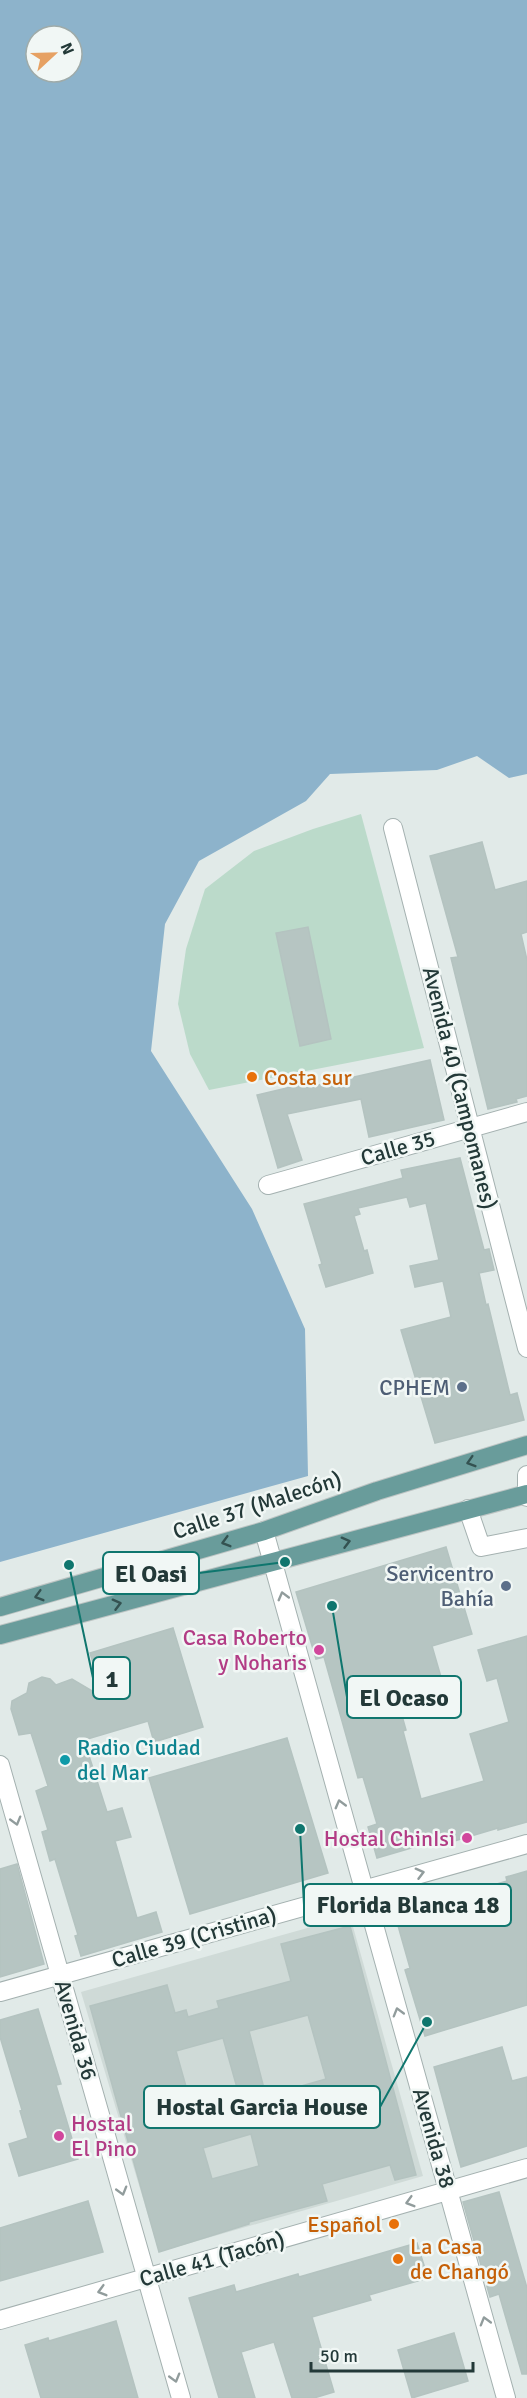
<svg xmlns="http://www.w3.org/2000/svg" width="527" height="2398" viewBox="0 0 527 2398" font-family="Signika,sans-serif">
<style>
.built{fill:#cfdad7}
.green{fill:#bbdaca}
.water{fill:#8db3cb;fill-rule:evenodd}
.building{fill:#b6c5c2;stroke:#b4c3c0;stroke-width:1.5;fill-rule:evenodd}
.lines{fill:none;stroke-linecap:round;stroke-linejoin:round}
.minor-casing{stroke:#a4b1b0;stroke-width:20}
.major-casing{stroke:#bdc4c3;stroke-width:20}
.minor{stroke:#fff;stroke-width:18}
.major{stroke:#699c9b;stroke-width:18}
.oneway{stroke:#345251}
.oneway2{stroke:#919c9c}
.food-dot{fill:#e8710a;stroke:#f1f7f5;stroke-width:2}
.service-dot{fill:#5c6f8a;stroke:#f1f7f5;stroke-width:2}
.hotel-dot{fill:#d1479c;stroke:#f1f7f5;stroke-width:2}
.culture-dot{fill:#0f9aa8;stroke:#f1f7f5;stroke-width:2}
.labels{text-anchor:middle;dominant-baseline:central;stroke-width:5;stroke-linejoin:round;paint-order:stroke}
.food-label{font-size:22px;fill:#c56008;stroke:#f1f7f5;text-anchor:start}
.street-label{font-size:22px;fill:#233938;stroke:#f1f7f5}
.service-label{font-size:22px;fill:#4e5e75;stroke:#f1f7f5;text-anchor:end}
.hotel-label{font-size:22px;fill:#b23c85;stroke:#f1f7f5;text-anchor:end}
.culture-label{font-size:22px;fill:#0d838f;stroke:#f1f7f5;text-anchor:start}
.leader{fill:none;stroke:#0f766e;stroke-width:2}
.callout-dot{fill:#0f766e;stroke:#f1f7f5;stroke-width:2}
.callout{fill:#f1f7f5;stroke:#0f766e;stroke-width:2}
.callout-label{font-size:24px;text-anchor:middle;font-weight:bold;fill:#233938}
</style>
<rect width="100%" height="100%" fill="#e1eae8"/>
<path class="built" d="M350,1916L423,2176L159,2252L81,1992Z"/>
<path class="green" d="M361,814L424,1048L209,1090L190,1054L178,1004L186,949L205,889L254,851L313,829Z"/>
<path class="water" d="M0,0H527V774L509,778L477,756L437,770L330,774L306,801L199,861L165,924L151,1051L252,1209L305,1329L308,1476L0,1562ZM36,36H72V72H36Z"/>
<path class="building" d="M482,842L495,890L527,881V932L521,934L527,960V1096L516,1099L517,1102L488,1109L451,958L458,957L430,856Z
M308,927L331,1039L300,1046L276,933Z
M430,1060L444,1120L369,1137L361,1099L287,1114L302,1160L278,1168L257,1095L304,1084L305,1088Z
M460,1158L484,1250L489,1249L494,1270L479,1273L486,1305L488,1304L510,1395L517,1393L524,1420L435,1443L401,1330L451,1317L443,1281L415,1287L410,1266L439,1260L426,1203L410,1207L407,1197L358,1208L360,1214L354,1216L364,1251L367,1250L373,1273L326,1287L319,1265L322,1264L304,1204L403,1178L401,1170Z
M446,1547L472,1634L432,1646L443,1684L397,1698L406,1730L403,1731L421,1799L484,1781L470,1734L509,1722L497,1678L487,1681L478,1650L527,1636V1822L498,1830V1828L444,1844L442,1839L377,1858L368,1827L377,1824L363,1777L358,1778L324,1657L316,1659L296,1592Z
M173,1628L203,1727L154,1742L148,1721L84,1740L107,1812L122,1808L131,1837L115,1841L137,1918L156,1912L162,1932L81,1956L75,1936L78,1935L55,1859L50,1861L42,1832L48,1830L36,1791L48,1786L31,1733L19,1735L11,1709L12,1701L27,1693L29,1683L42,1677L50,1679L56,1685L72,1679L104,1698L90,1653Z
M287,1738L328,1873L190,1914L149,1778Z
M17,1864L44,1964L0,1977V1869Z
M527,1871V2005L425,2036L405,1970L410,1968L393,1908L424,1899L426,1905L507,1881L506,1877Z
M350,1926L416,2175L395,2180L390,2165L322,2184L327,2201L249,2222V2224L159,2252L90,2006L167,1985L175,2013L186,2010L188,2017L219,2008L217,2001L291,1981L281,1944ZM308,2015L326,2079L266,2096L249,2031ZM223,2038L241,2102L194,2115L176,2051ZM251,2134L259,2166L212,2179L203,2148Z
M38,2009L61,2084L56,2085L78,2159L19,2176L9,2144L28,2138L20,2111L22,2110L0,2037V2020Z
M502,2047L512,2081L527,2077V2146L461,2167L434,2067Z
M499,2192L527,2288V2374H522L499,2294L490,2297L463,2202Z
M88,2201L103,2252L0,2281V2228Z
M417,2243L428,2278L369,2295L371,2300L312,2317L334,2392L314,2398H292L274,2342L241,2352L255,2398H219L189,2298L234,2285L236,2292L298,2274L299,2277Z
M116,2321L138,2398H41L25,2345L48,2338L49,2341Z
M454,2333L468,2381L412,2398L398,2350Z"/>
<g class="lines">
<defs>
<path id="minor" d="M393,828L527,1348
M268,1185L527,1112
M527,1475V1497
M468,1509L481,1547L527,1538
M264,1531L506,2398
M0,1765L181,2398
M0,1992L527,1844
M0,2320L527,2168"/>
<path id="major" d="M0,1607L264,1531L377,1491L527,1445
M0,1635L527,1494"/>
</defs>
<use href="#minor" class="minor-casing"/>
<use href="#major" class="major-casing"/>
<use href="#minor" class="minor"/>
<use href="#major" class="major"/>
</g>
<defs><path id="oneway-chevron" d="M-2-3.5L2.5 0L-2 3.5" fill="none" stroke-width="1.6" stroke-linecap="round" stroke-linejoin="round" transform="scale(1.5)"/></defs>
<g class="oneway">
<use href="#oneway-chevron" transform="translate(471 1462) rotate(163)"/>
<use href="#oneway-chevron" transform="translate(226 1542) rotate(164)"/>
<use href="#oneway-chevron" transform="translate(346 1542) rotate(-15)"/>
<use href="#oneway-chevron" transform="translate(39 1596) rotate(164)"/>
<use href="#oneway-chevron" transform="translate(117 1604) rotate(-15)"/>
</g>
<g class="oneway2">
<use href="#oneway-chevron" transform="translate(283 1596) rotate(-105)"/>
<use href="#oneway-chevron" transform="translate(340 1804) rotate(-105)"/>
<use href="#oneway-chevron" transform="translate(16 1821) rotate(74)"/>
<use href="#oneway-chevron" transform="translate(420 1873) rotate(-15)"/>
<use href="#oneway-chevron" transform="translate(398 2012) rotate(-106)"/>
<use href="#oneway-chevron" transform="translate(122 2191) rotate(74)"/>
<use href="#oneway-chevron" transform="translate(410 2202) rotate(164)"/>
<use href="#oneway-chevron" transform="translate(102 2291) rotate(164)"/>
<use href="#oneway-chevron" transform="translate(485 2321) rotate(-106)"/>
<use href="#oneway-chevron" transform="translate(175 2378) rotate(74)"/>
</g>
<g class="food-dot">
<circle cx="252" cy="1077" r="6"/>
<circle cx="394" cy="2224" r="6"/>
<circle cx="398" cy="2259" r="6"/>
</g>
<g class="service-dot">
<circle cx="462" cy="1387" r="6"/>
<circle cx="506" cy="1586" r="6"/>
</g>
<g class="hotel-dot">
<circle cx="319" cy="1650" r="6"/>
<circle cx="467" cy="1838" r="6"/>
<circle cx="59" cy="2136" r="6"/>
</g>
<circle class="culture-dot" cx="65" cy="1760" r="6"/>
<g class="labels">
<g class="food-label">
<text x="264" y="1077">Costa sur</text>
<text x="382" y="2224" text-anchor="end">Español</text>
<text x="410" y="2246">La Casa<tspan x="410" dy="25">de Changó</tspan></text>
</g>
<g class="street-label">
<text transform="translate(460 1088) rotate(76)">Avenida 40 (Campomanes)</text>
<text transform="translate(398 1148) rotate(-16)">Calle 35</text>
<text transform="translate(257 1505) rotate(-18)">Calle 37 (Malecón)</text>
<text transform="translate(194 1937) rotate(-16)">Calle 39 (Cristina)</text>
<text transform="translate(76 2030) rotate(74)">Avenida 36</text>
<text transform="translate(434 2138) rotate(74)">Avenida 38</text>
<text transform="translate(212 2259) rotate(-16)">Calle 41 (Tacón)</text>
</g>
<g class="service-label">
<text x="450" y="1387">CPHEM</text>
<text x="494" y="1573">Servicentro<tspan x="494" dy="25">Bahía</tspan></text>
</g>
<g class="hotel-label">
<text x="307" y="1637">Casa Roberto<tspan x="307" dy="25">y Noharis</tspan></text>
<text x="455" y="1838">Hostal ChinIsi</text>
<text x="71" y="2123" text-anchor="start">Hostal<tspan x="71" dy="25">El Pino</tspan></text>
</g>
<g class="culture-label">
<text x="77" y="1747">Radio Ciudad<tspan x="77" dy="25">del Mar</tspan></text>
</g>
</g>
<path class="leader" d="M285 1562L199 1573M69 1565L93 1678M332 1606L347 1697M300 1829L304 1905M427 2022L380 2107"/>
<g class="callout-dot">
<circle cx="285" cy="1562" r="6"/>
<circle cx="69" cy="1565" r="6"/>
<circle cx="332" cy="1606" r="6"/>
<circle cx="300" cy="1829" r="6"/>
<circle cx="427" cy="2022" r="6"/>
</g>
<g class="callout">
<rect x="103" y="1552" width="96" height="42" rx="6"/>
<rect x="93" y="1657" width="37" height="42" rx="6"/>
<rect x="347" y="1676" width="114" height="42" rx="6"/>
<rect x="304" y="1884" width="207" height="42" rx="6"/>
<rect x="144" y="2086" width="236" height="42" rx="6"/>
</g>
<g class="callout-label">
<text x="151" y="1582">El Oasi</text>
<text x="112" y="1687">1</text>
<text x="404" y="1706">El Ocaso</text>
<text x="408" y="1913">Florida Blanca 18</text>
<text x="262" y="2115">Hostal Garcia House</text>
</g>
<g transform="translate(54 54) rotate(68)"><circle r="28" fill="#f1f7f5" stroke="#9faba9" stroke-width="1.5"/>
<path d="M0-4.5L10 22L0 15L-10 22Z" fill="#e6a163"/>
<text y="-9" font-size="16" font-weight="bold" text-anchor="middle" fill="#233938">N</text>
</g>
<path d="M311 2362v9h162v-9" fill="none" stroke="#233938" stroke-width="3"/>
<text x="320" y="2362" font-size="18" fill="#233938" stroke="#f1f7f5" stroke-width="4.5" paint-order="stroke">50 m</text>
</svg>
